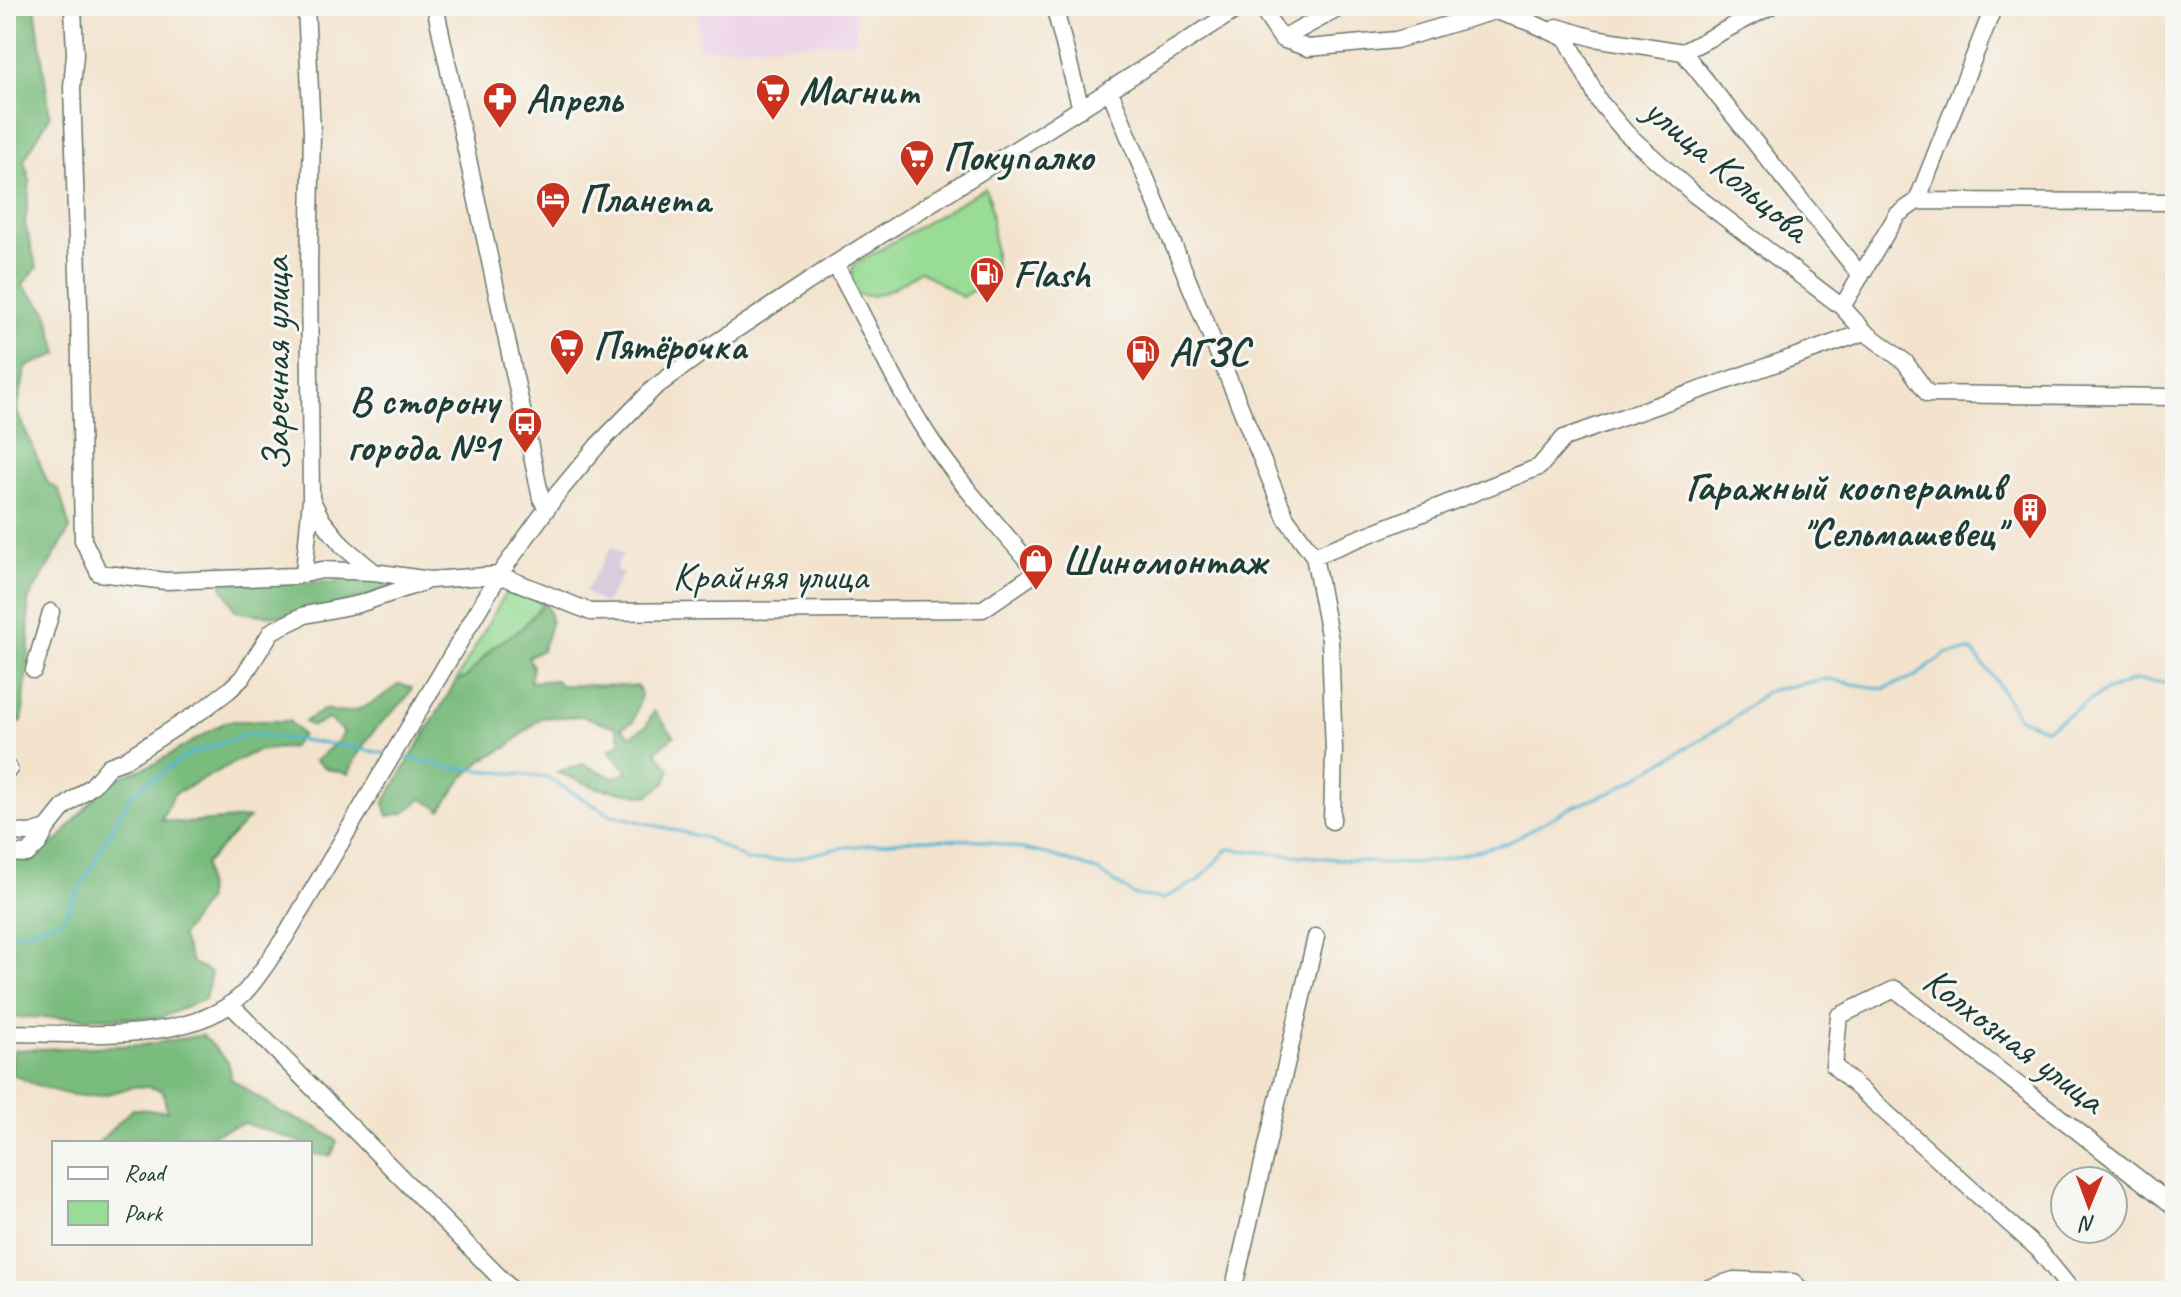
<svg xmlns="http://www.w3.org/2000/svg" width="2181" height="1297" viewBox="0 0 2181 1297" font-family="Caveat,sans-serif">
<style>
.built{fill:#edd0e8}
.industrial{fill:#ccbed4}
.green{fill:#98dc95;stroke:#5c8c64;stroke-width:2}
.forest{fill:#7abc7e;stroke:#4c7c59;stroke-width:2}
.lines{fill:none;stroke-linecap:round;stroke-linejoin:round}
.stream{stroke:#55b6d3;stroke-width:3}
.minor-casing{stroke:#69776a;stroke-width:19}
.minor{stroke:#fff;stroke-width:16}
.labels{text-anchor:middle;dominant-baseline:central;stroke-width:6;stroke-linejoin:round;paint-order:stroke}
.poi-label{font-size:40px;font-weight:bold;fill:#1f3d34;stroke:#f6f6f2;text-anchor:start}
.street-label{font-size:40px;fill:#1f3d34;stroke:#f6f6f2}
</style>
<rect width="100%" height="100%" fill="#f6f6f2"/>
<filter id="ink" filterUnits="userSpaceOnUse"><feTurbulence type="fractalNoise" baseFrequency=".0125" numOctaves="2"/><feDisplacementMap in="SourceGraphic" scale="16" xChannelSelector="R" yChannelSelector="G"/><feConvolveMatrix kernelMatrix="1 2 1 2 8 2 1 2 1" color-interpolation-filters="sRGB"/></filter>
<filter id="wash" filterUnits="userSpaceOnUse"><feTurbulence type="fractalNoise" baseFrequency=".006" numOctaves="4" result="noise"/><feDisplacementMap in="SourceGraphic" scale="32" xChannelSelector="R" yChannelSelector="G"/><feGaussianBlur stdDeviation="1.8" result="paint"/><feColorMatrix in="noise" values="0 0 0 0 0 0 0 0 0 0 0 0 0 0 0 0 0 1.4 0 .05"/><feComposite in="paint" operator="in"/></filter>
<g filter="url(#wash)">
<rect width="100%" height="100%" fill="#f3e3cd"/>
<path class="built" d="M697,6H855L857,41L699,49Z"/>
<path class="industrial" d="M611,547L623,554L615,568L623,574L605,604L585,592Z"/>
<path class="green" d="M985,188L990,200L997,276L962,297L920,271C902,282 879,302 858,294C852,283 849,277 854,265Z
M518,589L544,603L521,629L493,647L466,678L456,681L506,592Z"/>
<path class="forest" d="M6,6H35L50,116L24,160L30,181L25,224L37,268L22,285L47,311L58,354L26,367L17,411L48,483L59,490L70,529L28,600L29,648L22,722L6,727Z
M347,577L389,579L402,585C349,600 290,627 235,610L221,583L334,582Z
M544,603C557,617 548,634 542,650L528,657L533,667L530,682L556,680L560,685L638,686L641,695L633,722L621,727L631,736L646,726L654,711L674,736L656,751L670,769L665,783L647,796L597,788L557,772L583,764L614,778L628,772L609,750L621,742L616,727L581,716L541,718L506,748L484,759L462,779L441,810L422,799L404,813L388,816L384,803L456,681L466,678L493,647L521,629Z
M399,684L412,688C405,703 395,709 383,721C371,733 354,758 349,774L328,769L315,761L338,741L344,732L329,719L312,726L304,722L325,709C355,719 377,701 399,684Z
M227,721H289L302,735L292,747L256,751L174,794L161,820L186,823L249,818L205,864L207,900L181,936L192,963L211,973L205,999L160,1018L6,1017V854L24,861L58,840L108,782L154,764Z
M202,1035L228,1062L231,1079L280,1112L318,1128L337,1141L331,1156L315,1154L310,1149V1143H303L244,1123L188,1143L149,1138L139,1143H98L132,1109L167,1111L163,1091C134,1081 129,1090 102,1095C74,1100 35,1087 11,1073L14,1050L144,1045Z"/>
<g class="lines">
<path class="stream" d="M399,756L448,767L546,777L609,814L706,838L749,861L788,860L839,848L920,839L980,840L1051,855L1098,871L1134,895L1163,899L1199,880L1228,849L1389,864L1438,861L1507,843L1568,809L1612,792L1726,724L1767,691L1825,679L1883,689L1916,676L1947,653L1972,651L1995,679L2019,718L2046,729L2103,692L2134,680L2175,683
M6,937L63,919L131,794L188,755L248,734L332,744L388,754"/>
</g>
</g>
<g filter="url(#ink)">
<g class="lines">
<defs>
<path id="minor" d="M73,6L75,54L72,87L79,305L83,540L99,573L166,581L295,576L322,570L373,572
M306,6L312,133L309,264L311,499L322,520L343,546L374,572L430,580L499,575L591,612L983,609L1037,572C1000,527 961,486 929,437C893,382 867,321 835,264
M435,6L541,498L546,507
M1054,6L1081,109
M1260,6L1282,39L1308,48L1396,40L1495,11L1532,23L1567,39L1599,101L1626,133L1695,195L1842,307L1865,332L1905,362L1928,394L2175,397
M1557,27L1594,38L1683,52L1861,276
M1282,39L1343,6
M1683,52L1771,6
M1110,91L1286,518L1314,556L1330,640L1334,752L1332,821
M1917,201L1994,6
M1842,307L1897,215L1917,201L2175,202
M1314,556L1539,467L1564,438L1865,332
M304,573L311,499
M34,670L51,612
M6,770L9,769
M6,832L30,833L47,828L64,807L93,785L109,766L123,761L204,709L228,691L242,678L272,631L305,615L359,604L424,582
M6,853L27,854L39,843L47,828
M230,1004L513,1291
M6,1033C75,1033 193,1046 245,992C260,976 272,955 285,937L499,575L558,493L598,445L654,388L711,346L835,264L1242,6
M1233,1291L1316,937
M1699,1291L1734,1280L1793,1282L1803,1291
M2072,1291L2038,1249L1834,1066L1839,1016L1895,989L2175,1207"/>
</defs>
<use href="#minor" class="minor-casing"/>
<use href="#minor" class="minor"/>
</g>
</g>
<defs>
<symbol id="supermarket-pin" viewBox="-11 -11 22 30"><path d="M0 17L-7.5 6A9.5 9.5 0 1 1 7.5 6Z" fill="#c8321e" stroke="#f6f6f2"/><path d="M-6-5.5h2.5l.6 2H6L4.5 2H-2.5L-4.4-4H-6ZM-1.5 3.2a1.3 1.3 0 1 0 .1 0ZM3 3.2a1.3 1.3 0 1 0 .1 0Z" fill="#fff"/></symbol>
<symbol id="pharmacy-pin" viewBox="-11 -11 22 30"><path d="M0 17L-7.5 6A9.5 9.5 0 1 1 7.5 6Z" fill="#c8321e" stroke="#f6f6f2"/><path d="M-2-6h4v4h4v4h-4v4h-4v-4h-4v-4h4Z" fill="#fff"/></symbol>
<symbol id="hotel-pin" viewBox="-11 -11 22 30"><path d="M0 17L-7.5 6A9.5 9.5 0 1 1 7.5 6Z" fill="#c8321e" stroke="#f6f6f2"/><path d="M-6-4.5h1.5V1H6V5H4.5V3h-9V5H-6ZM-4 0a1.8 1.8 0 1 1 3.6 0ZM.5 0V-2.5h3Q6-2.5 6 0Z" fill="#fff"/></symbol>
<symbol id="fuel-pin" viewBox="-11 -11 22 30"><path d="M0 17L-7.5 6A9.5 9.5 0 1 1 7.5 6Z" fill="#c8321e" stroke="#f6f6f2"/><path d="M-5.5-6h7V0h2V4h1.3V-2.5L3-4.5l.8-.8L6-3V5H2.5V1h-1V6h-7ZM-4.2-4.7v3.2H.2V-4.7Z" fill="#fff"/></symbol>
<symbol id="bus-pin" viewBox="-11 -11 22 30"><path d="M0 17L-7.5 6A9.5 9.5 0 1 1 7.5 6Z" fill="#c8321e" stroke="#f6f6f2"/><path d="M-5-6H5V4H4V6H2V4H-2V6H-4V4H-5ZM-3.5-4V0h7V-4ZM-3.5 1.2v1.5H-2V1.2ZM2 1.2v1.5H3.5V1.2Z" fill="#fff"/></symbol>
<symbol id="building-pin" viewBox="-11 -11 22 30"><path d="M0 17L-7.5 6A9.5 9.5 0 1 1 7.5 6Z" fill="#c8321e" stroke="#f6f6f2"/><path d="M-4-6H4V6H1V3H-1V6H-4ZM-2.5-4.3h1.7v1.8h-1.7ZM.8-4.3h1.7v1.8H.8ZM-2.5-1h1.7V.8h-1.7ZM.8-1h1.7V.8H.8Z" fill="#fff"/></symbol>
<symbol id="shop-pin" viewBox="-11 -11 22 30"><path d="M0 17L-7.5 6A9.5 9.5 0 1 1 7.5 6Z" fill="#c8321e" stroke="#f6f6f2"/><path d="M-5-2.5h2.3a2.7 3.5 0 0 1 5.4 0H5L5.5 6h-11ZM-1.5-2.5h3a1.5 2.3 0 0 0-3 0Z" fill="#fff"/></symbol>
</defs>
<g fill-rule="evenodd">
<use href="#supermarket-pin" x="753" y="71" width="40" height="54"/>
<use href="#pharmacy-pin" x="480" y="79" width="40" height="54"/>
<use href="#supermarket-pin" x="897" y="137" width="40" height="54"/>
<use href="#hotel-pin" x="533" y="179" width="40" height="54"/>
<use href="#fuel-pin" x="967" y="254" width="40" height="54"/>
<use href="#supermarket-pin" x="547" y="326" width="40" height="54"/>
<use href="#fuel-pin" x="1123" y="332" width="40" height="54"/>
<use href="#bus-pin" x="505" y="404" width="40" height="54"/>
<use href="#building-pin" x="2010" y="490" width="40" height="54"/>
<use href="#shop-pin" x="1016" y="541" width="40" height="54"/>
</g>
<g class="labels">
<g class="poi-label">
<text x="799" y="91">Магнит</text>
<text x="526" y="99">Апрель</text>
<text x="943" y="157">Покупалко</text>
<text x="579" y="199">Планета</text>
<text x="1013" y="274">Flash</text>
<text x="593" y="346">Пятёрочка</text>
<text x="1169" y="352">АГЗС</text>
<text x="499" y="401" text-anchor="end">В сторону<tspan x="499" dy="46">города №1</tspan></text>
<text x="2004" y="487" text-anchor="end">Гаражный кооператив<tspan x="2004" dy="46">"Сельмашевец"</tspan></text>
<text x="1062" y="561">Шиномонтаж</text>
</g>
<g class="street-label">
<text transform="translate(1727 169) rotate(40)">улица Кольцова</text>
<text transform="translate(276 364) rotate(-90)">Заречная улица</text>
<text x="770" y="576">Крайняя улица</text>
<text transform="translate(2014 1040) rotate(37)">Колхозная улица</text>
</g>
</g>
<rect width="2181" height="1297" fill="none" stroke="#f6f6f2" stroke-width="32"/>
<rect x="52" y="1141" width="260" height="104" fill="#f6f6f2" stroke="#a0aca6" stroke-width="2"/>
<rect x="68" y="1167" width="40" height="12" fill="#ffffff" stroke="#a0aca6" stroke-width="2"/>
<text x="124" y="1181" font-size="24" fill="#1f3d34">Road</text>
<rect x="68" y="1201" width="40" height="24" fill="#98dc95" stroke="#a0aca6" stroke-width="2"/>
<text x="124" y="1221" font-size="24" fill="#1f3d34">Park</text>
<g transform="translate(2089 1205) rotate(181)"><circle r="38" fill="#f6f6f2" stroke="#a0aca6" stroke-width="2"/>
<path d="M0-6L14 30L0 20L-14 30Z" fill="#c8321e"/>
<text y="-12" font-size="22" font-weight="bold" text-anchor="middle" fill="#1f3d34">N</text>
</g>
</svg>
